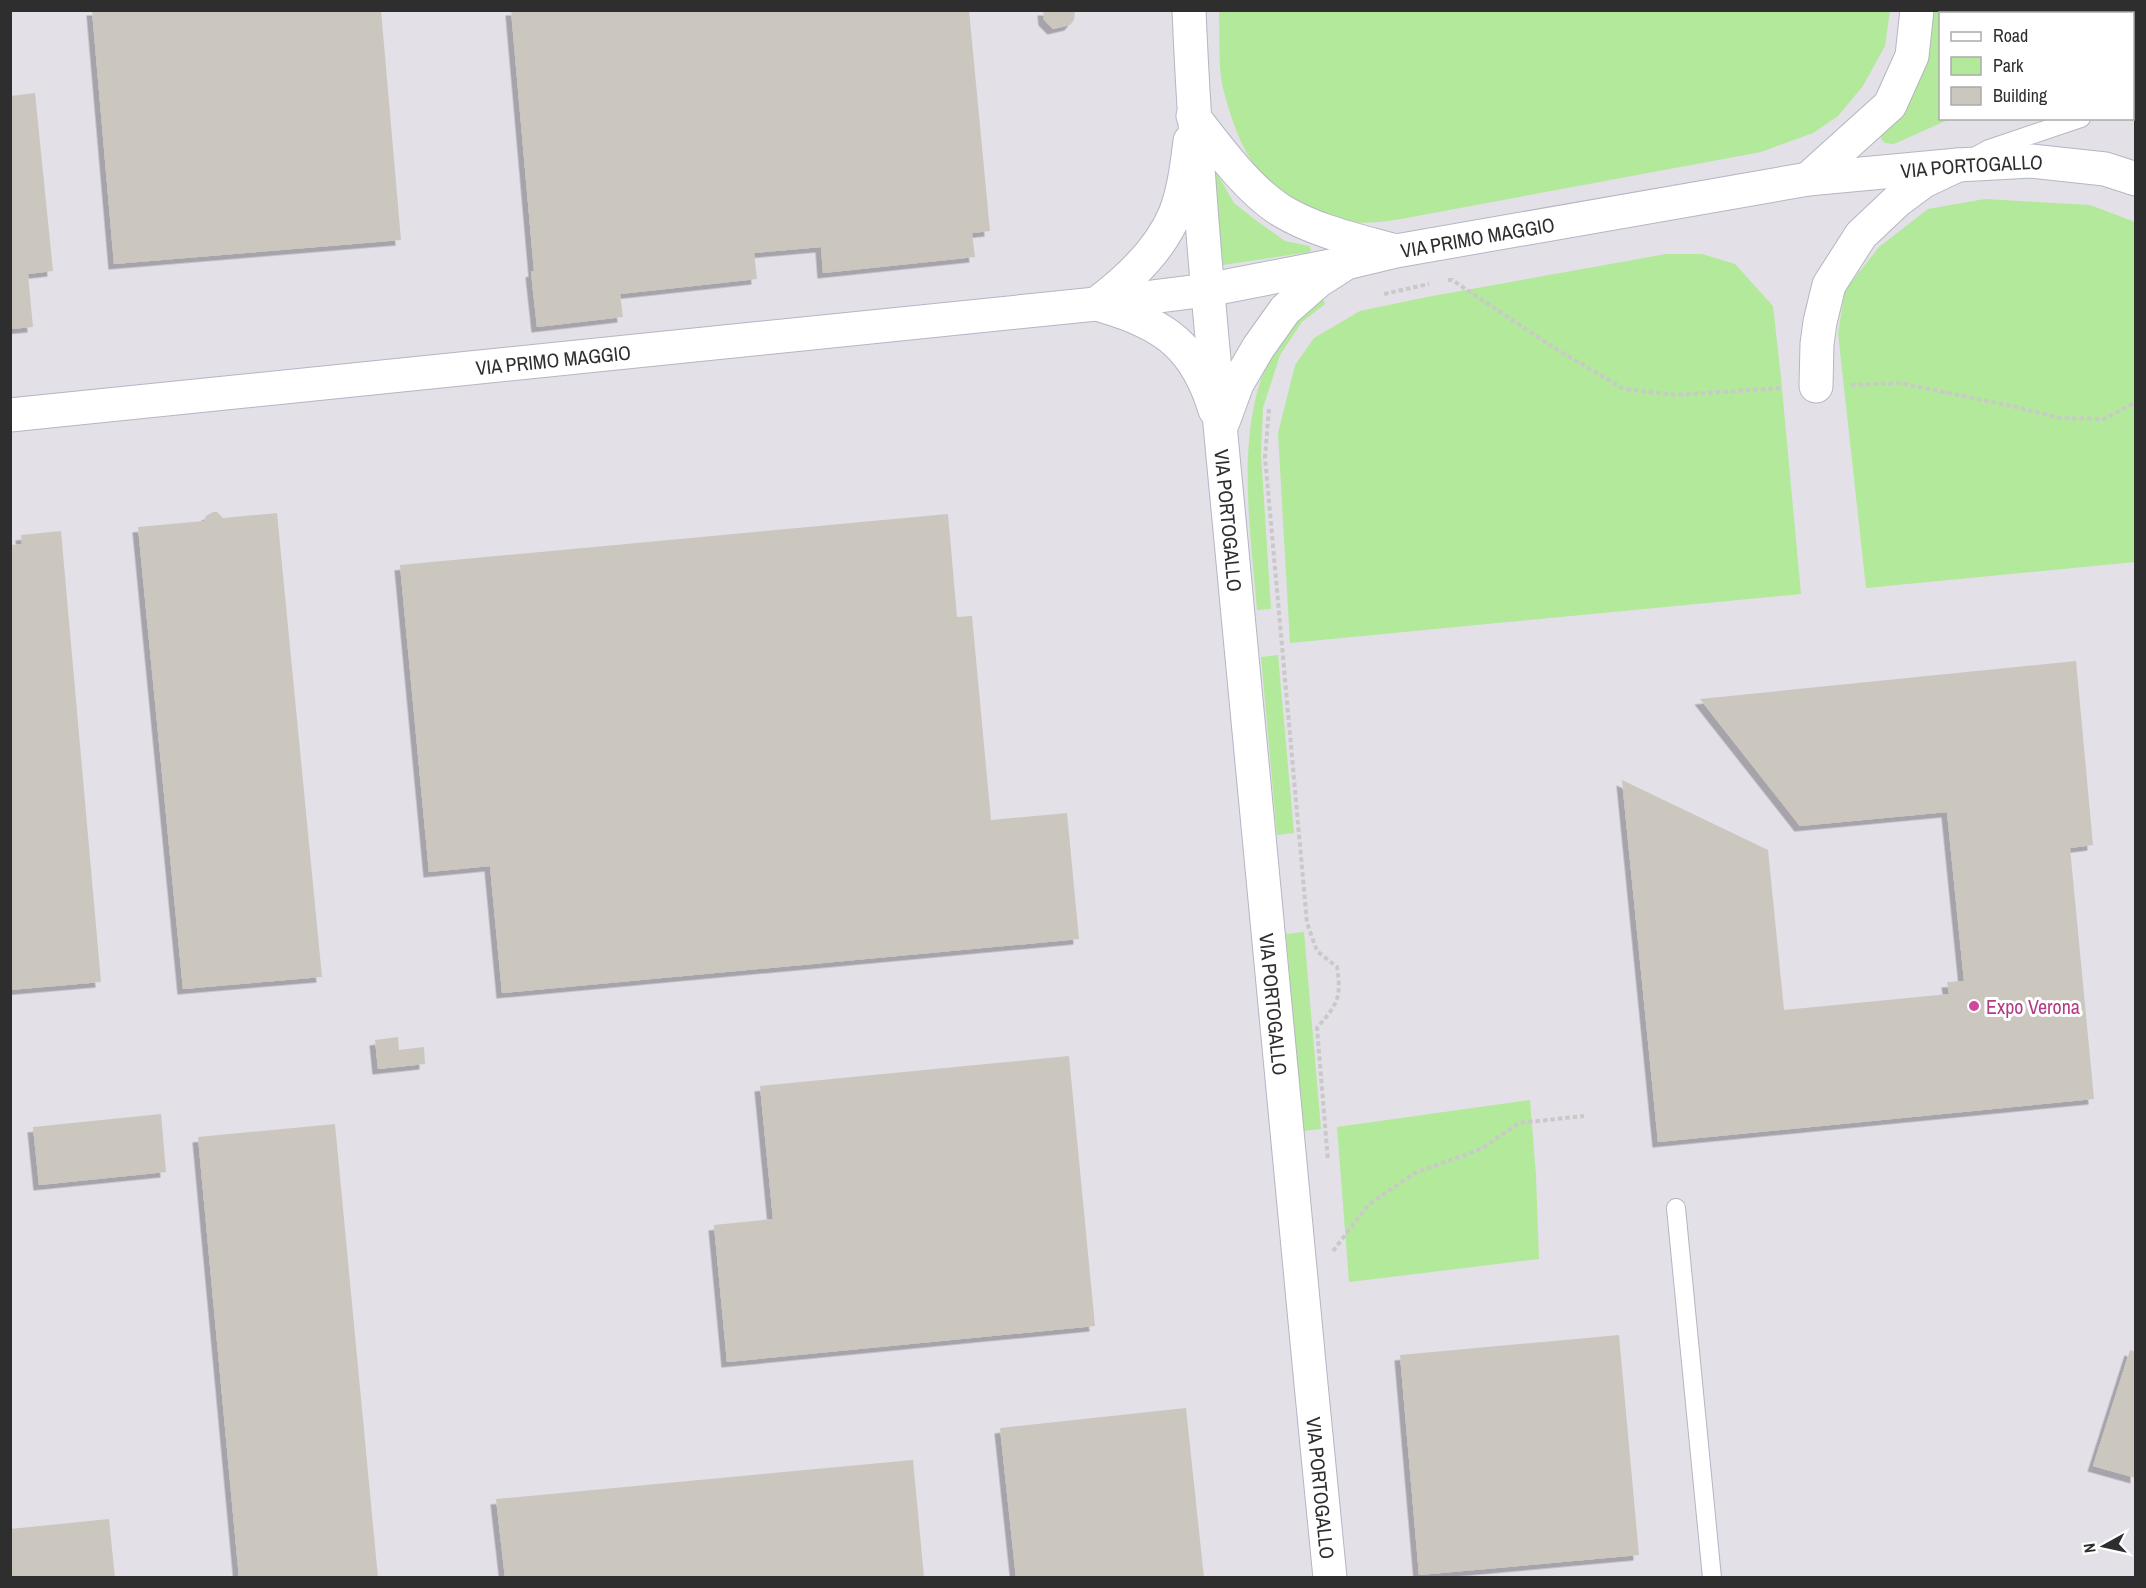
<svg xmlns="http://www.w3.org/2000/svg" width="2146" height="1588" viewBox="0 0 2146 1588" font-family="'Archivo Narrow',sans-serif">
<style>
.industrial{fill:#e3e0e8;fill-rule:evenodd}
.green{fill:#b3e99a}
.building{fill:#cbc7be;filter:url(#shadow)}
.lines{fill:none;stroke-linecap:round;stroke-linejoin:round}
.lane-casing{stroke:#b4b6c2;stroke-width:20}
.street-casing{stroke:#b4b6c2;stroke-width:35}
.secondary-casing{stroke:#b4b6c2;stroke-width:35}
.path{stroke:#c9c9c9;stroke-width:4;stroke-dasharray:4.5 3;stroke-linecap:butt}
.lane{stroke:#fff;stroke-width:18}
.street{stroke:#fff;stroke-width:33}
.secondary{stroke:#fff;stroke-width:33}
.hotel-dot{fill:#d1479c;stroke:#fff;stroke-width:2}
.labels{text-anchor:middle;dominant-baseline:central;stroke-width:6;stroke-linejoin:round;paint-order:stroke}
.street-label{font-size:20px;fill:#2e2e2e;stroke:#fff}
.hotel-label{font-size:20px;fill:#b23c85;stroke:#fff;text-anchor:start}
</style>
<defs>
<filter id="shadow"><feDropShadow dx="-5.5" dy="5.5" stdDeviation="0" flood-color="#0004"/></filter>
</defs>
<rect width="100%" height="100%" fill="#efe9e0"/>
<path class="industrial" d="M11,11H2135V1577H11ZM1940,14H2132V118H1940Z"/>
<path class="green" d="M1890,10L1885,46L1863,86L1838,116L1813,133L1761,152L1401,219C1382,222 1361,225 1342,220C1311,211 1270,187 1251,160C1238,140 1229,112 1223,88C1218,68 1220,32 1219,11Z
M2014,10L2017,13L1940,14V118L1950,119L1894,144L1885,143L1881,139V132L1932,11Z
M1215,170L1234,203L1254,219L1285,241L1309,246L1311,249L1310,252L1216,266Z
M1985,199L2090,205L2135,222V562L1866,588L1838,333L1845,290L1879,247L1928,209Z
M1666,254H1702L1735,264L1773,306L1781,378L1801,594L1290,643L1278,433L1295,365L1314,338L1360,311L1427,297Z
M1323,299L1325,304L1302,322L1280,355L1263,408L1261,454L1271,609L1257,610C1249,509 1222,362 1323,299Z
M1278,655L1294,833L1277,835L1261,657Z
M1304,932L1321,1129L1303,1131L1286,934Z
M1530,1100L1536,1176L1539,1259L1349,1282L1337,1127Z"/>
<path class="building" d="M92,10H381L401,240L114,264Z
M511,10H969L990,231L972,233L975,257L823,273L821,247L754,253L757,279L620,294L623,317L537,327L531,272L534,271Z
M1043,10H1075L1074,20L1070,25L1053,29L1044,20Z
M35,93L53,271L28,274L33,327L10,329V96Z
M213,512H217L223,518L277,513L322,977L183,989L138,527L204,521L206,516Z
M948,514L957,617L972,616L991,820L1067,813L1079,939L502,993L490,866L429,872L400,565Z
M61,531L101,982L10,990V545L22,544L21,535Z
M2076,661L2093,845L2070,848L2094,1099L1658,1142L1622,780L1768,850L1784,1010L1949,994L1947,982L1964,981L1947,812L1800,826L1700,699Z
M398,1037L399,1050L424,1047L425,1064L378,1069L375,1040Z
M1069,1056L1095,1326L727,1362L714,1225L773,1219L760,1086Z
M161,1114L166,1172L39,1185L33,1127Z
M335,1124L378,1578H239L198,1137Z
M1619,1335L1639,1555L1419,1575L1400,1355Z
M2130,1350L2136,1352V1478L2093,1466Z
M1186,1408L1204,1578H1016L1000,1428Z
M913,1460L924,1577L505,1578L496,1499Z
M109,1519L115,1578H10V1529Z"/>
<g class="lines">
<defs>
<path id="lane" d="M1976,156L1989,149L2081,118
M1676,1208L1712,1578"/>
<g id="street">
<path d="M1096,304C1127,281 1160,250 1175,214C1184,191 1187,165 1190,141"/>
<path d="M1103,306C1165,324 1196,347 1215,410"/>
<path d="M1816,386L1817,344L1820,322L1829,285L1861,235L1897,201L1924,181L1958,165"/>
<path id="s1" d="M10,415L1096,304L1207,290L1346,263"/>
</g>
<g id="secondary">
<path id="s2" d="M1189,10C1197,205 1218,399 1236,594C1265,922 1298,1250 1330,1578"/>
<path d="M2043,10L2046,14"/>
<path d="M2132,88L2136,91"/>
<path d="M1193,116C1217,147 1249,191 1282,211C1315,231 1356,240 1392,250"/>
<path d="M1808,179L1890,105L1912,56L1917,10"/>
<path id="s3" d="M1223,422L1237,384L1258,348L1285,310L1318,281L1346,263L1396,251L1808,179L1958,165L2031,161L2105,169L2136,179"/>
</g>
</defs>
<use href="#lane" class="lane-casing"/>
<use href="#street" class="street-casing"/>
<use href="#secondary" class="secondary-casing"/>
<path class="path" d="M1448,280H1452L1556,349L1624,389L1676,395L1780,388
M1384,294L1429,284
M1851,385L1900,383L2016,407L2059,418L2104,419L2136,402
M1269,409L1265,457L1307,923L1317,951L1337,967C1342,999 1337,1004 1317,1028L1328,1161
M1333,1251L1368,1205L1415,1173L1481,1149L1519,1123L1584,1116"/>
<use href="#lane" class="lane"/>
<use href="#street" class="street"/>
<use href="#secondary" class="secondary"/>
</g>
<circle class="hotel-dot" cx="1974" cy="1006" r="6"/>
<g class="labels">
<g class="street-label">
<text stroke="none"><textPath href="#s3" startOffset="840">VIA PORTOGALLO</textPath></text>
<text stroke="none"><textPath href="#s3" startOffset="340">VIA PRIMO MAGGIO</textPath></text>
<text stroke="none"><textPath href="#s1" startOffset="546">VIA PRIMO MAGGIO</textPath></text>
<text stroke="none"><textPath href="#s2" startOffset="512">VIA PORTOGALLO</textPath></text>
<text stroke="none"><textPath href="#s2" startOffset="998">VIA PORTOGALLO</textPath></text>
<text stroke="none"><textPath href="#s2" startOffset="1484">VIA PORTOGALLO</textPath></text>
</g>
<g class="hotel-label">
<text x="1986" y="1006">Expo Verona</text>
</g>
</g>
<rect width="2146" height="1588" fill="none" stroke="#2e2e2e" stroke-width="24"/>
<rect x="1939" y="12" width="195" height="108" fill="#ffffff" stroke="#ababab" stroke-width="1.5"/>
<rect x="1951" y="32" width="30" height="9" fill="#ffffff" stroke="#ababab" stroke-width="1.5"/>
<text x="1993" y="42" font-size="18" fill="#2e2e2e">Road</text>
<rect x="1951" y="57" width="30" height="18" fill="#b3e99a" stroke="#ababab" stroke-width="1.5"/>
<text x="1993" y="72" font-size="18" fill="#2e2e2e">Park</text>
<rect x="1951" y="87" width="30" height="18" fill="#cbc7be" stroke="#ababab" stroke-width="1.5"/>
<text x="1993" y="102" font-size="18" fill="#2e2e2e">Building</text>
<g transform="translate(2104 1546) rotate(262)" stroke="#ffffff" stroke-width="4.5" paint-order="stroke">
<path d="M0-4.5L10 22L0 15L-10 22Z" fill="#2e2e2e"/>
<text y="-9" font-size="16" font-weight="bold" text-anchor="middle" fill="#2e2e2e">N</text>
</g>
</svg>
